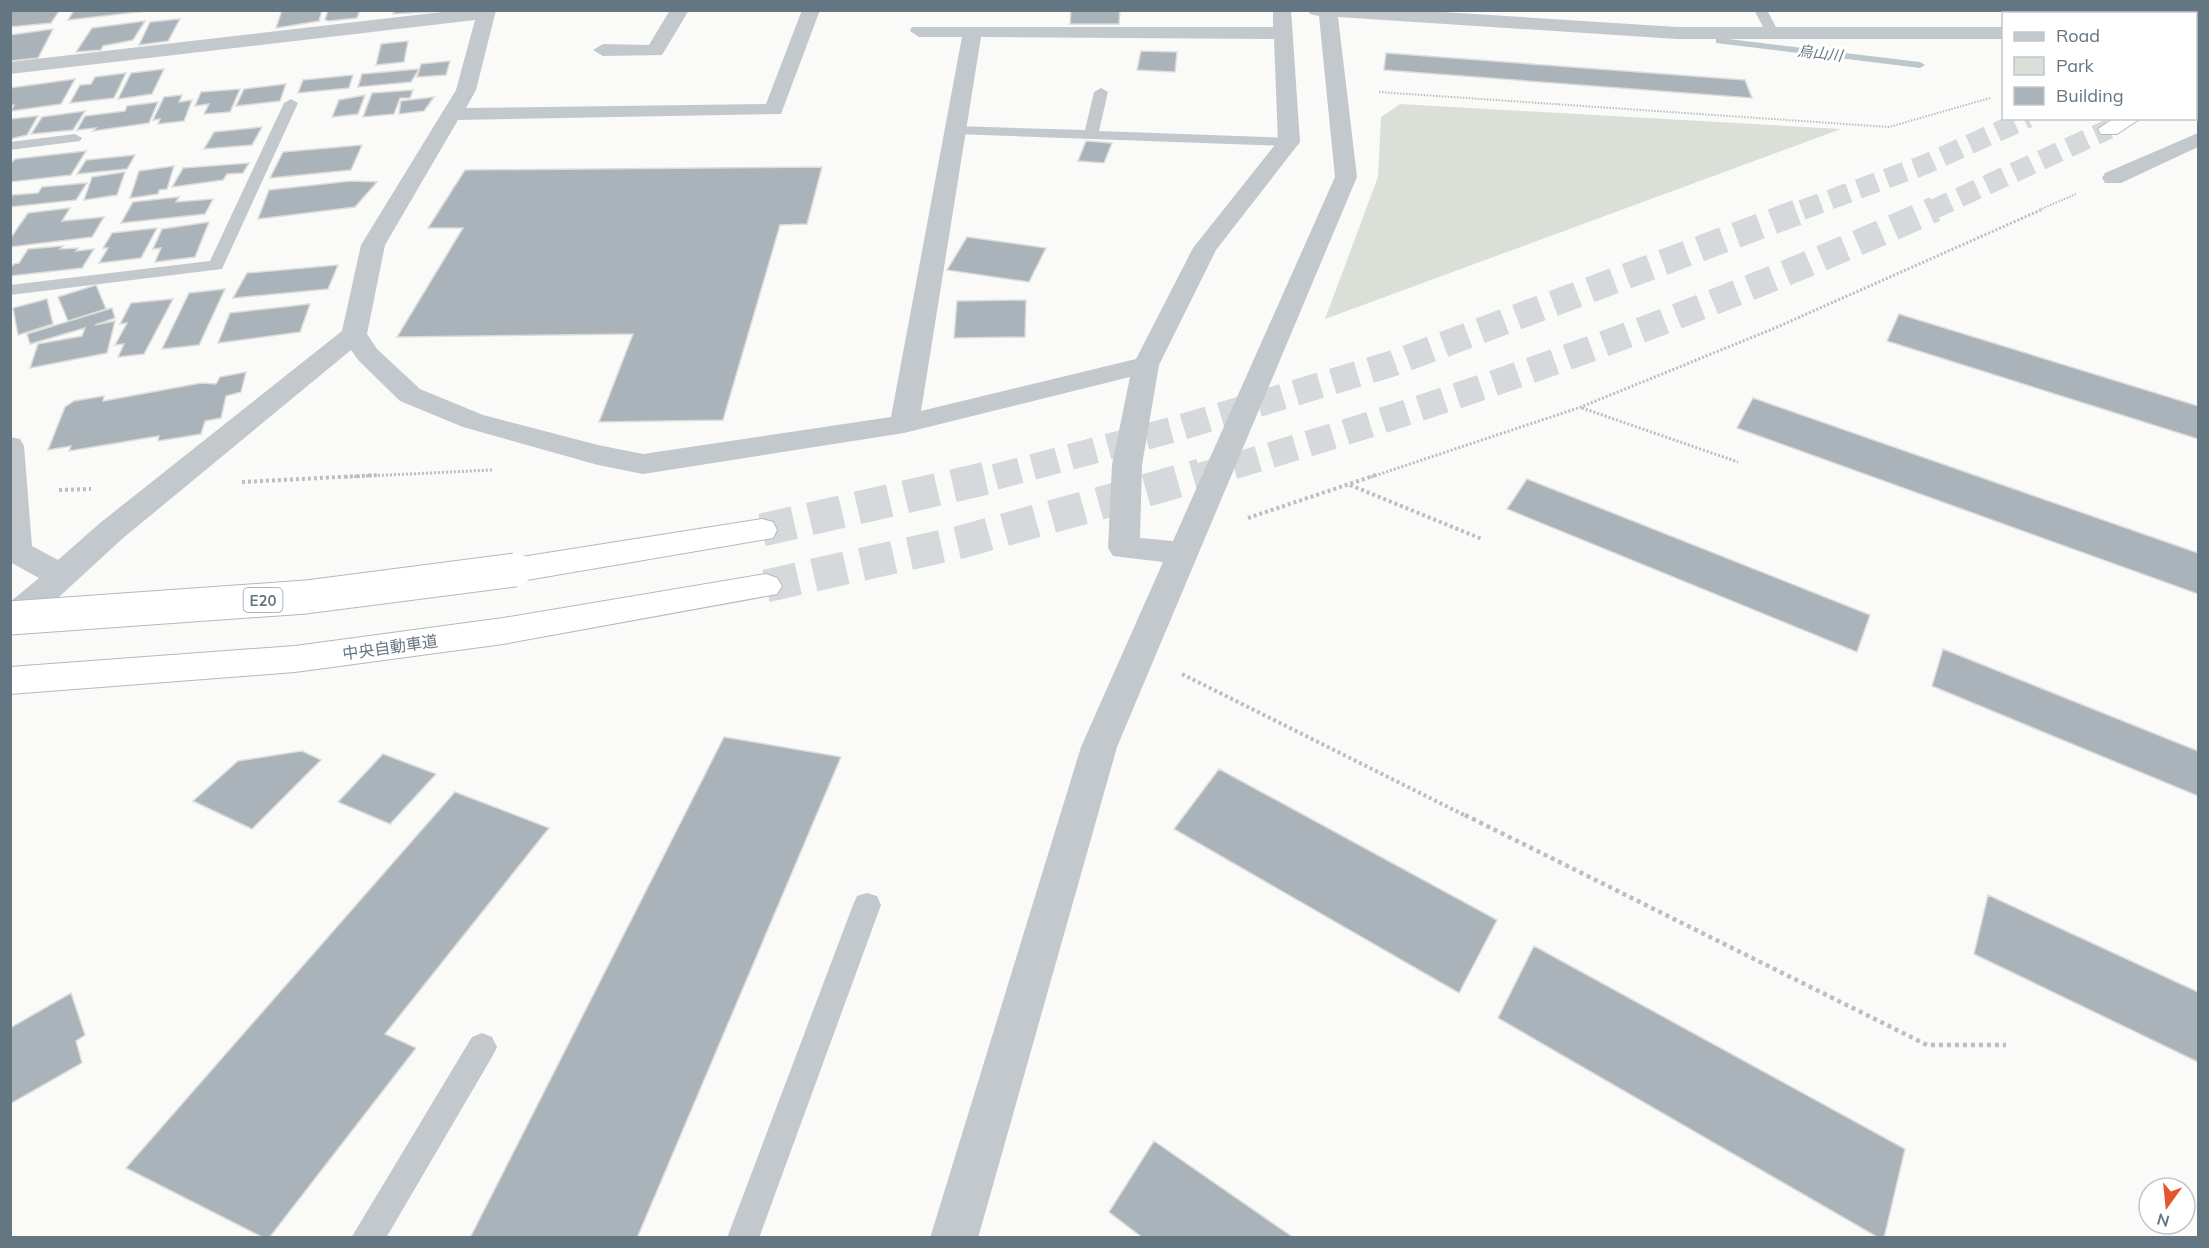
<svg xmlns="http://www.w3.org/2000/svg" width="2209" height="1248" viewBox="0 0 2209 1248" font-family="Mulish,'Noto Sans JP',sans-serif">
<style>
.green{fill:#dadfd7}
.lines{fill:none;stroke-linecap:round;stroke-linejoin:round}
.stream{fill:#bbc7cb;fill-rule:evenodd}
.building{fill:#aab3b9;stroke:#dcdcda;stroke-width:1.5}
.motorway-tunnel-far2{stroke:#d5d9db;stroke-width:20;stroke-dasharray:20 10;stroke-linecap:butt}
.motorway-tunnel-far1{stroke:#d5d9db;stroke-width:26;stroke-dasharray:26 13;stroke-linecap:butt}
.motorway-tunnel{stroke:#d5d9db;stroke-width:33;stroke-dasharray:33 16;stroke-linecap:butt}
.motorway-casing{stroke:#b4b9bd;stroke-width:2}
.path-far3{stroke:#bbbfc2;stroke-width:2;stroke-dasharray:1.5 1.5;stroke-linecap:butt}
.path-far2{stroke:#bbbfc2;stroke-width:3;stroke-dasharray:2 2;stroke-linecap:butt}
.path-far1{stroke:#bbbfc2;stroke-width:4;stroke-dasharray:3 3;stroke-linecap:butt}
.path{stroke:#bbbfc2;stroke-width:4.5;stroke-dasharray:4 4;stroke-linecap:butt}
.service{fill:#c3c8cc;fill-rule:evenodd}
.minor{fill:#c3c8cc;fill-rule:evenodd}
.motorway{fill:#fff;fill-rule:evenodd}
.motorway-bridge-casing{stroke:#b4b9bd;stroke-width:35;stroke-linecap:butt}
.motorway-bridge{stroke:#fff;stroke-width:33}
.labels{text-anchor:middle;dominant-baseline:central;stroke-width:6;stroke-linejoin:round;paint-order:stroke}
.far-water-label{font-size:15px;font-style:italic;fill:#60757c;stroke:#fff}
.shield{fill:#fff;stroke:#939fa8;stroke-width:1.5}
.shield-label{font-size:15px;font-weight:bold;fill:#657683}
.street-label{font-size:16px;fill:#657683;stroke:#fff}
</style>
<rect width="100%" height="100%" fill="#fafaf8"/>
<path class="green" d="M2198,10V17L2196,18V14H2056L2055,11Z
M1400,104L1841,129L1325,319L1378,177L1381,117Z"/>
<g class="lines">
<path class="stream" d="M1720,38L1920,62L1925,65L1920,68L1716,43V39Z"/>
</g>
<path class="building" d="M10,10H60L51,23L10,27Z
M74,10H155L68,20Z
M282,10H322L319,21L276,28Z
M328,10H360L357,18L329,21L325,20Z
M395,10H461L393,14Z
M1071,10H1120L1119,24H1070Z
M180,19L168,41L139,45L150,22Z
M145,21L133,40L103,46L101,50L76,52L92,28Z
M53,29L38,58L10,61V35Z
M408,41L404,62L376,65L381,44Z
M1141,51L1177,52L1175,72L1137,70Z
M1386,53L1745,80L1752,98L1384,70Z
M450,61L446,75L417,77L421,64Z
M164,69L152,94L118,99L131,73Z
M419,69L411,82L358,87L362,74Z
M126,73L114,98L70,103L80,85L91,84L95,77Z
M353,75L349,88L298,93L303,80Z
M75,79L61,104L11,111L14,105H10V88Z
M286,84L280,101L236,106L244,89Z
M240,89L230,112L204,114L209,104L195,106L201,92Z
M413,90L410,98H400L394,114L363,117L372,93Z
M182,95L179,102L192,100L184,121L158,124L160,119L153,120L164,97Z
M365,95L358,114L332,117L339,100Z
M434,97L424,111L399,114L401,101Z
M158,102L149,123L93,131L96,128L77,130L85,116L125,111L127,106Z
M85,111L73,130L31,134L42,117Z
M38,116L27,135L10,139V119Z
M262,127L252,145L204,149L214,132Z
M1086,141L1112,143L1104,163L1078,161Z
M362,145L351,170L270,178L283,152Z
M86,151L71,175L10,182V164L15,159Z
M135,155L127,169L77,174L86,160Z
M249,163L243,173L227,174L223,180L172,187L183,168Z
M174,166L167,189L159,190L158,194L130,198L139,171Z
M822,167L807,224L780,225L723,420L599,422L633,334L397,337L463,228H428L465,170Z
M125,172L117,195L84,200L92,177Z
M351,181L377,182L355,207L258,219L269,190Z
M87,183L76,200L10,207L12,195L38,193L42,187Z
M179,197L176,202L213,199L205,214L121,223L133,202Z
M70,208L62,221L104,217L92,237L10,247V239L28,213Z
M209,222L195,257L155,262L161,248L153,249L162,229Z
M157,228L141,258L99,263L108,248H103L112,233Z
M967,237L1046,248L1029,282L947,270Z
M63,246L60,249L78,248L76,251L94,249L82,268L10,276V268L14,264L19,263L28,249Z
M338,265L328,289L233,298L247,273Z
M96,285L106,309L68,321L58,297Z
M225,289L199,345L162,349L189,293Z
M47,299L53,324L18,335L13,308Z
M173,299L144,354L118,357L124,344L115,345L127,323L120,324L131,303Z
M1026,300L1025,337L954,338L957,301Z
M310,304L300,332L218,343L230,313Z
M112,308L115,318L95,325L115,321L107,353L30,368L38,344L82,336L85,328L30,344L27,334Z
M1899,314L2198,406V439L1887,341Z
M246,372L241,392L226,396L221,418L205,421L201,434L158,441L159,436L69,451L71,446L48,450L65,407L74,401L104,396L103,401L201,383L216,384L220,377Z
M1753,398L2198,553V594L1737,428Z
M1527,479L1870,615L1857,652L1507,509Z
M1943,649L2198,751V796L1932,686Z
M724,737L841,757L637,1238H470Z
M302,751L321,760L252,829L193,801L238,761Z
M383,754L436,774L390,824L338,802Z
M1219,769L1497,920L1459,993L1174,829Z
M455,792L549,828L385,1034L416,1048L269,1238H264L126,1168Z
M1988,895L2198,992V1062L1974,954Z
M1534,946L1905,1149L1884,1238H1879L1498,1018Z
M71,993L85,1035L76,1041L82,1063L10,1104V1028Z
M1154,1141L1294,1238H1143L1109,1212Z"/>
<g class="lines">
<path class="motorway-tunnel-far2" d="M1802,210L1926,164L2028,118
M1932,210L2109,129"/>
<path class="motorway-tunnel-far1" d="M995,477L1179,428L1394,363L1806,209
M1196,477C1448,405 1696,316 1935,209"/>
<path class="motorway-tunnel" d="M762,530L1000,475
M766,586L961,542L1201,475"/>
<defs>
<path id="motorway" d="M2198,36V49L2196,50V37Z
M2198,80V92L2196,93V81Z
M2114,118H2141L2117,134H2101L2098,129Z
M762,519L773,522L777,530L773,538L515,582L504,578L499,570L504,562L515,558Z
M766,574L777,578L782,586L777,594L503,644L295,672L10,694V667L295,646L503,618Z"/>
</defs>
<use href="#motorway" class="motorway-casing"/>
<path class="path-far3" d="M1379,92L1889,127L1990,98
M2039,210L2076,194"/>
<path class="path-far2" d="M1582,408L1738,462
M346,477L492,470
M1371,477L1581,407L1775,328L2043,209"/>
<path class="path-far1" d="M242,482L378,475
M1350,485L1482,539
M59,490L91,489
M1248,518L1376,475
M1182,674L1468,817"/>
<path class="path" d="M1465,815L1927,1045H2006"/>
<path class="service" d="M1754,10H1767L1778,31L1777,34H1767Z
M1101,88L1108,92L1099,131L1289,138L1296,142L1289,146L955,134L948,130L955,126L1085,130L1094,92Z
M291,99L298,103L222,269L10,295V285L210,261L284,103Z
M75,134L82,138L80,141L10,150V142Z
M867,893L877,896L881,905L759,1238H727L853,905L857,896Z
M482,1033L492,1037L497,1047L492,1057L386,1238H351L472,1037Z"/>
<path class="minor" d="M459,10H496L476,90L466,108L766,104L802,10H820L781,114L458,120L385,245L367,334L377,349L420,389L483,415L598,445L643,454L891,417L962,37H919L910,31L912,27H1273V10H1291L1300,142L1216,250L1159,365L1142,465L1140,538L1173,541L1335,177L1319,16L1310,14L1308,10H1412L1677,27H2004V39H1677L1338,17L1357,177L1117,747L978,1238H930L1081,747L1163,562L1113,556L1108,548L1112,465L1130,377L904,433L643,474L598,465L463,427L400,401L359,361L351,350L122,539L22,631L10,634V602L39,578L10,562V437L20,439L24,446L32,546L58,560L100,523L342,331L361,245L456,90L475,20L10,74V62ZM981,37L1274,39L1278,141L1193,248L1136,359L921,411Z
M670,10H689L662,55L603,56L593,50L603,44L649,45Z
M2024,10H2044L2046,14H2026Z
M2196,102H2198V115H2196Z
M2198,133V147L2121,183H2105L2102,178L2105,173Z"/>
<use href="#motorway" class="motorway"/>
<defs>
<path id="motorway-bridge" d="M10,618L306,597L515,570"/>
</defs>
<use href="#motorway-bridge" class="motorway-bridge-casing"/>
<use href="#motorway-bridge" class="motorway-bridge"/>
</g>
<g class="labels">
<g class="far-water-label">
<text transform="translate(1820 53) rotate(7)">烏山川</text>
</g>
<rect class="shield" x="243.5" y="588" width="39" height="24" rx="4.5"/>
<g class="shield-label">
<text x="263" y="600">E20</text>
</g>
<g class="street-label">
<text transform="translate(390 647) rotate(-8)">中央自動車道</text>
</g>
</g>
<rect width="2209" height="1248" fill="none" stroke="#657683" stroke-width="24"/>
<rect x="2002" y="12" width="195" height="108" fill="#ffffff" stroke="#c1c8cd" stroke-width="1.5"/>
<rect x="2014" y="32" width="30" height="9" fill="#c3c8cc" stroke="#c1c8cd" stroke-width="1.5"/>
<text x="2056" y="42" font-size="18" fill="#657683">Road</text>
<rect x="2014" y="57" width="30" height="18" fill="#dadfd7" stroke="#c1c8cd" stroke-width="1.5"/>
<text x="2056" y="72" font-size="18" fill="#657683">Park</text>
<rect x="2014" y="87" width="30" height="18" fill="#aab3b9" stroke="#c1c8cd" stroke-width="1.5"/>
<text x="2056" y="102" font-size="18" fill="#657683">Building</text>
<g transform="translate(2167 1206) rotate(195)"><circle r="28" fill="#ffffff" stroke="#c1c8cd" stroke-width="1.5"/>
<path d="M0-4.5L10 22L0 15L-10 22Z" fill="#e4572e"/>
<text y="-9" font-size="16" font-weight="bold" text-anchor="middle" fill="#657683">N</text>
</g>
</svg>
